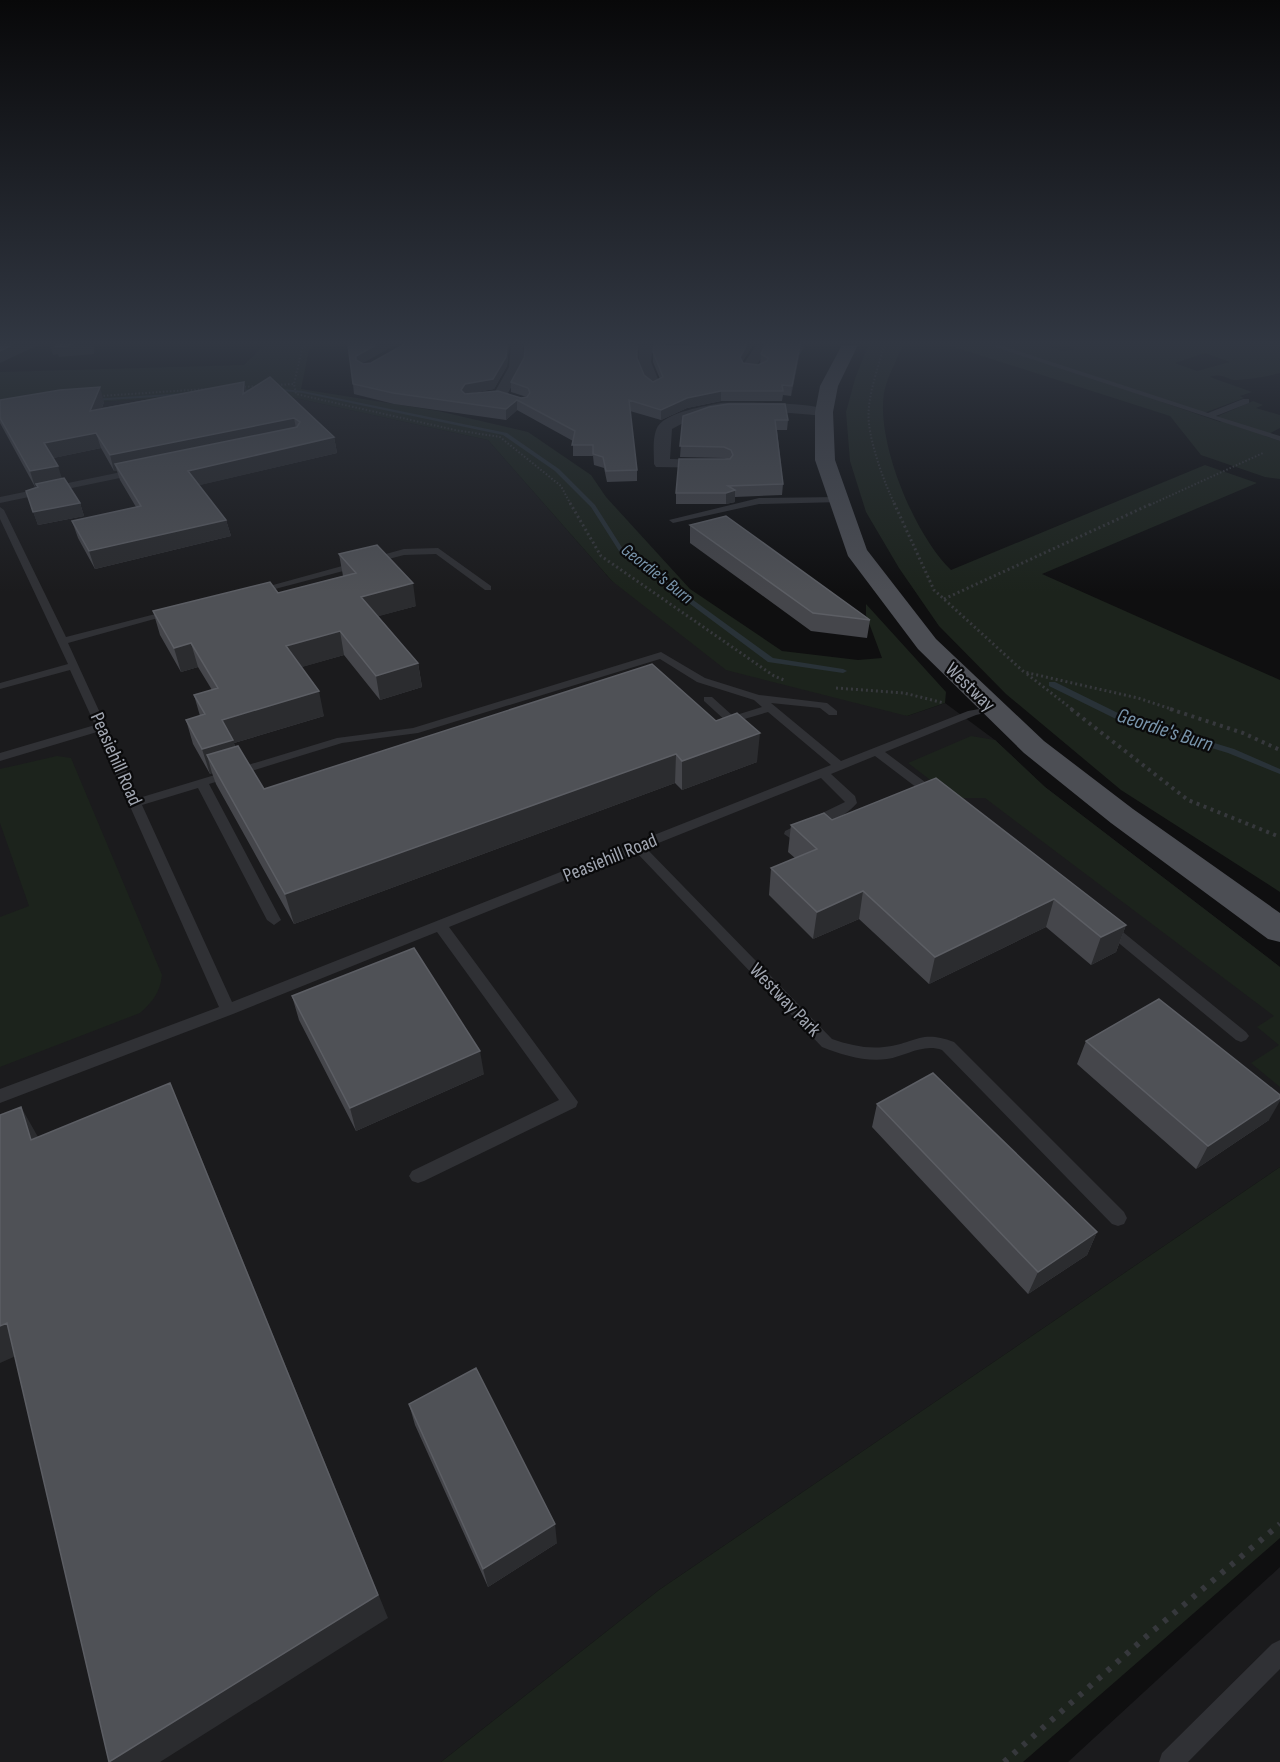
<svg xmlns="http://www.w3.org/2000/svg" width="1280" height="1762" viewBox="0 0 1280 1762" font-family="'Sofia Sans Condensed',sans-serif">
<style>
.built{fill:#1b1b1d}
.green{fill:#1c231c;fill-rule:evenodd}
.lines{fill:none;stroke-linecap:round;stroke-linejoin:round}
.stream{fill:#293238;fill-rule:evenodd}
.path-far3{stroke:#36383c;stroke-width:2;stroke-dasharray:1.5 2;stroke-linecap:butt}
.path-far2{stroke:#36383c;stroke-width:3;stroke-dasharray:2 3;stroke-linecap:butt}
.path-far1{stroke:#36383c;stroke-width:4;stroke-dasharray:3 4.5;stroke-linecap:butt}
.path{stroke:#36383c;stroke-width:6;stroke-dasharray:4.5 8;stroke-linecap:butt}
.lane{fill:#303135;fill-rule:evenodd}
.street{fill:#303135;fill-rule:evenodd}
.primary{fill:#4c4e54;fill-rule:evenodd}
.wall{fill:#45464b}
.shaded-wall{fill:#2b2c2f}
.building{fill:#4f5156;stroke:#5c5e64;stroke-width:1.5}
.labels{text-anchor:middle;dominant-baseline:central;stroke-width:4.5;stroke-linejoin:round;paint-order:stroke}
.far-water-label{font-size:18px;font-style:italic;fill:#7894ab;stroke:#0a0a0b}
.street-label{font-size:20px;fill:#a1a6b1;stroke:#0a0a0b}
.water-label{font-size:21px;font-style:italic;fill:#7894ab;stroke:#0a0a0b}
</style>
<rect width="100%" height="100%" fill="#0f0f10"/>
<path class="built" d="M272,393L488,440L612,581L907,716L945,703L995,740L1045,787L1280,967V1167L659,1590L441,1762H0V407Z
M1280,1567V1762H1068Z"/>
<path class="green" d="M264,345H312L309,350L301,389L438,411L528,432L591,475L606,497L690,589L782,651L858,660L882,658L866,615V604L946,692L945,703L907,716L726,670L612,581L488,440L272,393L0,407V372L244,365Z
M868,345H903C897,360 887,377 884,393C876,442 915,536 951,570L1205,465L1257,483L1042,574L1280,680V892L1121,790L1006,694L939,626L899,568L866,512L850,461L846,412L855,379Z
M948,345H1044L1062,351L1075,349L1065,345H1280V373C1265,377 1252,379 1238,380C1227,381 1224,372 1210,377L1252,392L1240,396L1244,398L1204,413L1166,400L1162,402L1220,422L1224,420L1216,417L1253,401L1263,405L1256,408L1280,415V428L1265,436L1280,441V479L1265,477L1201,455L1170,416ZM1205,353L1230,362L1197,371L1175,363Z
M971,736L995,740L1045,787L1280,967V1087L1251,1063L1279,1045L1257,1027L1274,1016L985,798H954L908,763Z
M57,756L71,758L162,975C160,993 153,1001 140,1013L0,1067V917L29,906L0,823V769Z
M1280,1167V1538L1023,1762H441L659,1590Z"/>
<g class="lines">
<path class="stream" d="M272,388L303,391L507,433L559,469L595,505L623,549L773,658L843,669L847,671L843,673L768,662L619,551L591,507L555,471L503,435L303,393L272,390L236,392L234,391L236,390Z
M186,393H188V395L92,401L90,400L92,399Z
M1049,682H1055L1122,715L1234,749L1280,769V774L1228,753L1116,719L1049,686Z"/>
<path class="path-far3" d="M305,345L302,349L294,384L296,394L455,430L500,437L561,486L571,505
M884,345C878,370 866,398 869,424C872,449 884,482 895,505
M274,385L294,384
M241,387L260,386
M100,396L206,389
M1150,505L1263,453"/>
<path class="path-far2" d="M570,503L601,556L774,676L784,680
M894,503L934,590L1024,672L1138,698L1174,710
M944,599L1153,503
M1027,674L1073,710
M836,688L904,693L944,703"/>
<path class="path-far1" d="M1071,709L1188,800L1280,837
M1170,709L1243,733L1280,750"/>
<path class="path" d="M1004,1762L1148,1635L1280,1524"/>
<path class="lane" d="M989,345H1000L1208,413L1243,399H1249V403L1216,416L1280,436V441Z
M136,469L139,470V474L0,503V497Z
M838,497L841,498V502L759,504L673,523L669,520L759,498Z
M0,507L4,510L66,637L171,610L176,613L68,643L139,798L337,738L413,728L661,652L705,678L759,695L827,703L837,711V715H829L820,708L771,703L841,761L968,711L996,706V710L976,715L885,752L937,791L939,794L937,797H929L875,756L831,774L855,796L857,803C843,820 814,828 795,837L790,838L784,834L785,831L845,802L821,778L646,848L832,1039C849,1045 867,1049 884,1047C915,1044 920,1029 954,1042L1124,1212L1127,1218L1124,1224L1118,1226L1112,1224L942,1050C923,1043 906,1056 887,1059C865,1062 842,1055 822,1047L636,852L449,927L578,1102L576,1107L424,1181L418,1183L412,1181L409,1176L412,1171L559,1100L437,932L233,1014L0,1103V1089L219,1007L97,732L0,761V753L95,725L70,670L0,689V683L68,664L0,519ZM660,659L697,682L754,700L762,707L733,716L712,697H704V701L727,722L731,723L768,712L831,765L232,1002L142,805L198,788L267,920L274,925L281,920L209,784L342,743L418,733Z
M438,548L491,586V590H485L436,554L404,555L256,594L251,591L404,549Z
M1108,922L1113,924L1246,1032L1249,1036L1246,1040L1241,1042L1236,1040L1103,930L1101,927L1103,924Z
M1280,1640V1669L1188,1762H1159L1162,1753L1272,1644Z"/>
<path class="street" d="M511,345H523V367L505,398L500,399L493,395L509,367Z
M618,345H695L690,354L685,355L652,352L651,362L661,386L654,390C641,387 637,362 639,350L624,349Z
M756,345H769L757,365L765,369L758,373L743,371L741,368Z
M721,403C739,402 821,402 831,412L824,416C772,412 719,402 672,429L670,459L713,460L719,462L721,465L719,468L656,467L654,464C654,453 652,436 658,426C668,412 705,406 721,403Z"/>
<path class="primary" d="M842,345H858L838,386L833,412L835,460L867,550L936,639L1044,741L1133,809L1280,913V942L1268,939L1111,823L1024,753L918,649L848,556L815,460V412L820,386Z"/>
</g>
<path class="wall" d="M403,345H509L507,366L494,389L465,394L521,398L527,397L511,392V382L637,358L644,375L653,382L660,379L653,362V352L691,347L753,345L742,362L743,363L758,365L760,364L761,354L799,356L791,396L783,395L782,401H721L687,408L661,420L630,411L637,470V481L607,482L604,468L594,465L593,456H573V441L517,410L506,420L394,404L354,394L353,384L362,364L371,363Z
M244,382L246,392L334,437L337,453L199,485L226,520L231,536L95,569L78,538L72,521L136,507L120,480L117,471H114L101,448L53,458L62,479L80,503L84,516L38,525L26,491L37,487H35L0,423V400L104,402L102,408Z
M683,416L788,420L787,430H777L783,484L782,495L735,497V502L726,504H676V493L727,459L724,458L680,457Z
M690,525L870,620L867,638L811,631L690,543Z
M339,554L416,606L378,616L418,663L422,687L380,700L344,655L301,667L324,716L234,743L235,747L264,789L652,664L757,762L682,790L675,783L294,924L216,784L212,773L210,774L193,744L186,720L200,716L194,695L212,690L198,667L181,672L160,635L153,611L278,593L343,576Z
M832,820L1126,925L1116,952L1091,965L1046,927L929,984L859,919L813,939L769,895L771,868L795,858L788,852L791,825Z
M292,996L484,1074L356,1131L299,1020Z
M1086,1041L1269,1120L1196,1169L1077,1064Z
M877,1104L1097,1232L1087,1255L1028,1294L872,1127Z
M409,1404L557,1543L488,1587L415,1425Z"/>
<path class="shaded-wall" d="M12,345H38L0,363V351Z
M50,345H94V354L59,357L58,354L53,355Z
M376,345H395L358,366L356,356Z
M507,345H509L507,366L494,389L466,394L462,400L461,390L465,384Z
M747,345H753L739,367L740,357Z
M800,345H805L799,356L791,396L792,386Z
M244,382L247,396L243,394Z
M100,387L104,402L95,426L90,411Z
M721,391V401L687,408L661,420V410L687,398Z
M517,400V410L506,420V409Z
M294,418L297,434L115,464L117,471H114L110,455Z
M96,433L101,448L49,459L44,443Z
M334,437L337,453L192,487L188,471Z
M58,466L63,482L36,484L37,487H35L30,471Z
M735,490V502L726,504V493Z
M80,503L84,516L38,525L33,512Z
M226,520L231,536L95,569L89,551Z
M413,583L416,606L365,620L361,597Z
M340,631L344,655L292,670L286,646Z
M191,643L198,667L181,672L174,648Z
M418,663L422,687L380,700L376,676Z
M319,691L324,716L234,743L240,765L207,755L212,773L210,774L202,749L222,720Z
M760,733L757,762L682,790V761Z
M676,754L675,783L294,924L285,894Z
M863,891L859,919L813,939L817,912Z
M1054,899L1046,927L929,984L935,957Z
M1126,925L1116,952L1091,965L1101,937Z
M480,1051L484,1074L356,1131L350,1108Z
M1280,1098V1101L1269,1120L1196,1169L1208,1146Z
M21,1107L38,1137L31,1140Z
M183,1113L388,1618L160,1762H110Z
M1097,1232L1087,1255L1028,1294L1038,1272Z
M7,1323L27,1351L0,1363V1326Z
M555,1524L557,1543L488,1587L483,1569Z"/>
<path class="building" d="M0,345H12L0,351Z
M56,345H73L56,347Z
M348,345H376L356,356V360L363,364L371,363L403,345H507L506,357L493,379L465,384L461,390L465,394L498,391L521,398L527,397L530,393L528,388L511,382L524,358L525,345H637V358L644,375L653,382L663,377L653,352L654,345L691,347V345H747L740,357L743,363L758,365L767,361L768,358L761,354L765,345H800L792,386L782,385L783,391H721L687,398L661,410L629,400L637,470L606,471L603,457L593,454V445H572L575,431L517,400L506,409L393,393L353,384Z
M270,377L334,437L188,471L226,520L89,551L72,521L141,506L115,464L297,427L300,422L294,418L110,455L96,433L44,443L58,466L30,471L0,418V400L60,390L100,387L90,411L244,382L243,394Z
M728,404H785L788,420H775L783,484L728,486L735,490L726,493H676L679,459H730L733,455L731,450L724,447L680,446L683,416L709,407Z
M64,478L80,503L33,512L26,491L38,487L36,484Z
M726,516L870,620L813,613L690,525Z
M377,545L413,583L361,597L418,663L376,676L340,631L286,646L319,691L222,720L233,740L202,749L186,720L205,714L194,695L218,688L191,643L174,648L153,611L270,582L278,593L356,573L339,554Z
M652,664L716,721L737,713L760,733L682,761L676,754L285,894L207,755L238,746L264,789Z
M936,778L1126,925L1101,937L1054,899L935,957L863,891L817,912L771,868L817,849L791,825L824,813L832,820Z
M414,948L480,1051L350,1108L292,996Z
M1159,999L1280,1095V1098L1208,1146L1086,1041Z
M933,1073L1097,1232L1038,1272L877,1104Z
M170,1083L378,1595L109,1762L7,1323L0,1326V1115L21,1107L31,1140Z
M476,1368L555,1524L483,1569L409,1404Z"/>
<linearGradient id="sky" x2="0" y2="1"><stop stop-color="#080809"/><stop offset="0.58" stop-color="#313742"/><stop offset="1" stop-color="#313742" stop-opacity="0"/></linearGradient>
<rect width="1280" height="592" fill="url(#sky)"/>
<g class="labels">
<g class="far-water-label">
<text transform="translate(657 574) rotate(38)">Geordie's Burn</text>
</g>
<g class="street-label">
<text transform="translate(970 687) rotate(44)">Westway</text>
<text transform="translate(116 759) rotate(66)">Peasiehill Road</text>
<text transform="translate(610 858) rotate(-22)">Peasiehill Road</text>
<text transform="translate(785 1000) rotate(46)">Westway Park</text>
</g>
<g class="water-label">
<text transform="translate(1165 730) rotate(18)">Geordie's Burn</text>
</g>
</g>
</svg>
